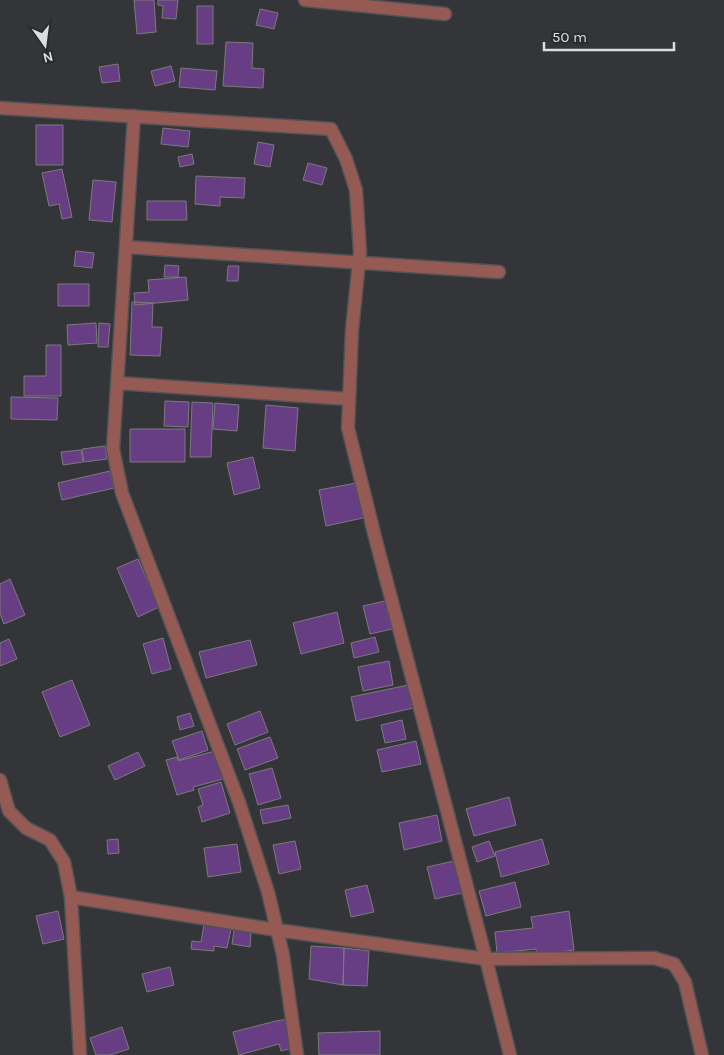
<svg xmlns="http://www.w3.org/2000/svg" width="724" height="1055" viewBox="0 0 724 1055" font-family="Karla,sans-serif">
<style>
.building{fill:#673e83;stroke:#7c7a7e}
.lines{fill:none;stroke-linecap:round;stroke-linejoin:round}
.street-casing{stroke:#515356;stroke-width:15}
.street{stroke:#965a54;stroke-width:12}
</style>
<rect width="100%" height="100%" fill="#333538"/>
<path class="building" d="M134,0H154L156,32L137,34Z
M158,0H178L176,19L162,18L163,6L158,5Z
M197,6H213V44H197Z
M260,9L278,13L274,29L256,25Z
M226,42L253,43L252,68L264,69L263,88L223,86Z
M118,64L120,81L102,83L99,67Z
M171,66L175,81L155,86L151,71Z
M181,68L217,71L215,90L179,87Z
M36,125H63V165H36Z
M163,128L190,131L188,147L161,144Z
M258,142L274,145L270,167L254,164Z
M192,154L194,164L180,167L178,157Z
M308,163L327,168L322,185L303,180Z
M62,169L72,217L62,219L59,204L49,206L42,173Z
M196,176L245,178L244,198L220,197V206L195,204Z
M93,180L116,182L112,222L89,220Z
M147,201H186L187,220H147Z
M76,251L94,253L92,268L74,266Z
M165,265L179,266L178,277H164Z
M228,266H239L238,281H227Z
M186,277L188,300L135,305L134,293L149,292L148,280Z
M58,284H89V306H58Z
M132,302L153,303L152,327H162L160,356L130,355Z
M96,323L97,343L68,345L67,325Z
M99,323L110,324L108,347H98Z
M46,345H61V396H24V376H46Z
M11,397L58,398L57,420L11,419Z
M165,401L189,402L188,427L164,426Z
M192,402L213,403L211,457H190Z
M215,403L239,405L237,431L213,429Z
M266,405L298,408L295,451L263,448Z
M130,429H185V462H130Z
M105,446L107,459L84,462L82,449Z
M81,450L83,462L63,465L61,452Z
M253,457L260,488L234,495L227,463Z
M110,471L114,488L62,500L58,483Z
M356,483L363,518L326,526L319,490Z
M138,559L159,607L138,617L117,568Z
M10,579L25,615L4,624L0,614V584Z
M385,601L392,629L370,634L363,606Z
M337,612L344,643L301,654L293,623Z
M375,637L379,652L354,658L351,643Z
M163,638L171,669L152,674L143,644Z
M9,639L17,659L0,666V643Z
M250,640L257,665L206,678L199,652Z
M389,661L393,685L363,691L358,667Z
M72,680L90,725L60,737L42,692Z
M408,685L413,708L356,721L351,697Z
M260,711L268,732L235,745L227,724Z
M190,713L194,726L180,730L177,717Z
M402,720L406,739L385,743L381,725Z
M202,731L208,750L179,760L172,741Z
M270,737L278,758L245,770L237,749Z
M416,741L421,764L382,772L377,750Z
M215,751L223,779L193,787L194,790L177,795L166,760L177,757L178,761Z
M138,752L145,766L115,780L108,766Z
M272,768L281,798L258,805L249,774Z
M221,782L230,813L202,822L198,807L203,805L198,789Z
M509,797L516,825L474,836L466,809Z
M288,805L291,818L263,824L260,810Z
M437,815L442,841L404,850L399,823Z
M118,839L119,853L108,854L107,840Z
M542,839L549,864L501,877L495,852Z
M295,841L301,869L279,874L273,845Z
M489,841L495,856L477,862L472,847Z
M237,844L241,872L208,877L204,848Z
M454,861L462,893L435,899L427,867Z
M515,882L521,907L486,916L479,891Z
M367,885L374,912L351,917L345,890Z
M58,911L64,939L43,944L36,916Z
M569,911L574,950L537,955L536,949L497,953L495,932L533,928L531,917Z
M204,924L231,929L227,948L214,946V951L191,949L192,941L201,942Z
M234,930L251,932L250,947L232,944Z
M311,946L344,948L343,985L309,979Z
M344,948L369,951L367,986L343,985Z
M170,967L174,985L147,992L142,974Z
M288,1019L293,1048L281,1051L279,1044L239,1055L233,1032L276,1021Z
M122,1027L129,1049L110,1055H96L90,1038Z
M380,1031V1055H319L318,1033Z"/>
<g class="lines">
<defs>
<path id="street" d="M305,0L445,14
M0,108L331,129L346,159L356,190L360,252L352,330L348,428L376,541L486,959L510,1055
M134,116L113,449L122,493L239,802L268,892L283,955L297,1055
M126,247L499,272
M117,383L349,399
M0,780L9,811L26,828L50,840L64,862L71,897L80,1055
M71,897L277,930L486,959L654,958L674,964L685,982L702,1055"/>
</defs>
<use href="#street" class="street-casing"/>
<use href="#street" class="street"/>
</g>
<g transform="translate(45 45) rotate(166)" stroke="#292b2e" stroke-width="4" paint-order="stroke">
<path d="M0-4L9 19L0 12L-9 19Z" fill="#dcdddf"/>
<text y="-8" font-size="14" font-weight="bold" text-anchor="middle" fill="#dcdddf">N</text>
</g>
<path d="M544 42v8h130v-8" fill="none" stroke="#dcdddf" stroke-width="2.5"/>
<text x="552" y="42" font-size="15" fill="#dcdddf" stroke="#292b2e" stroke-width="4" paint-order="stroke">50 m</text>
</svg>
